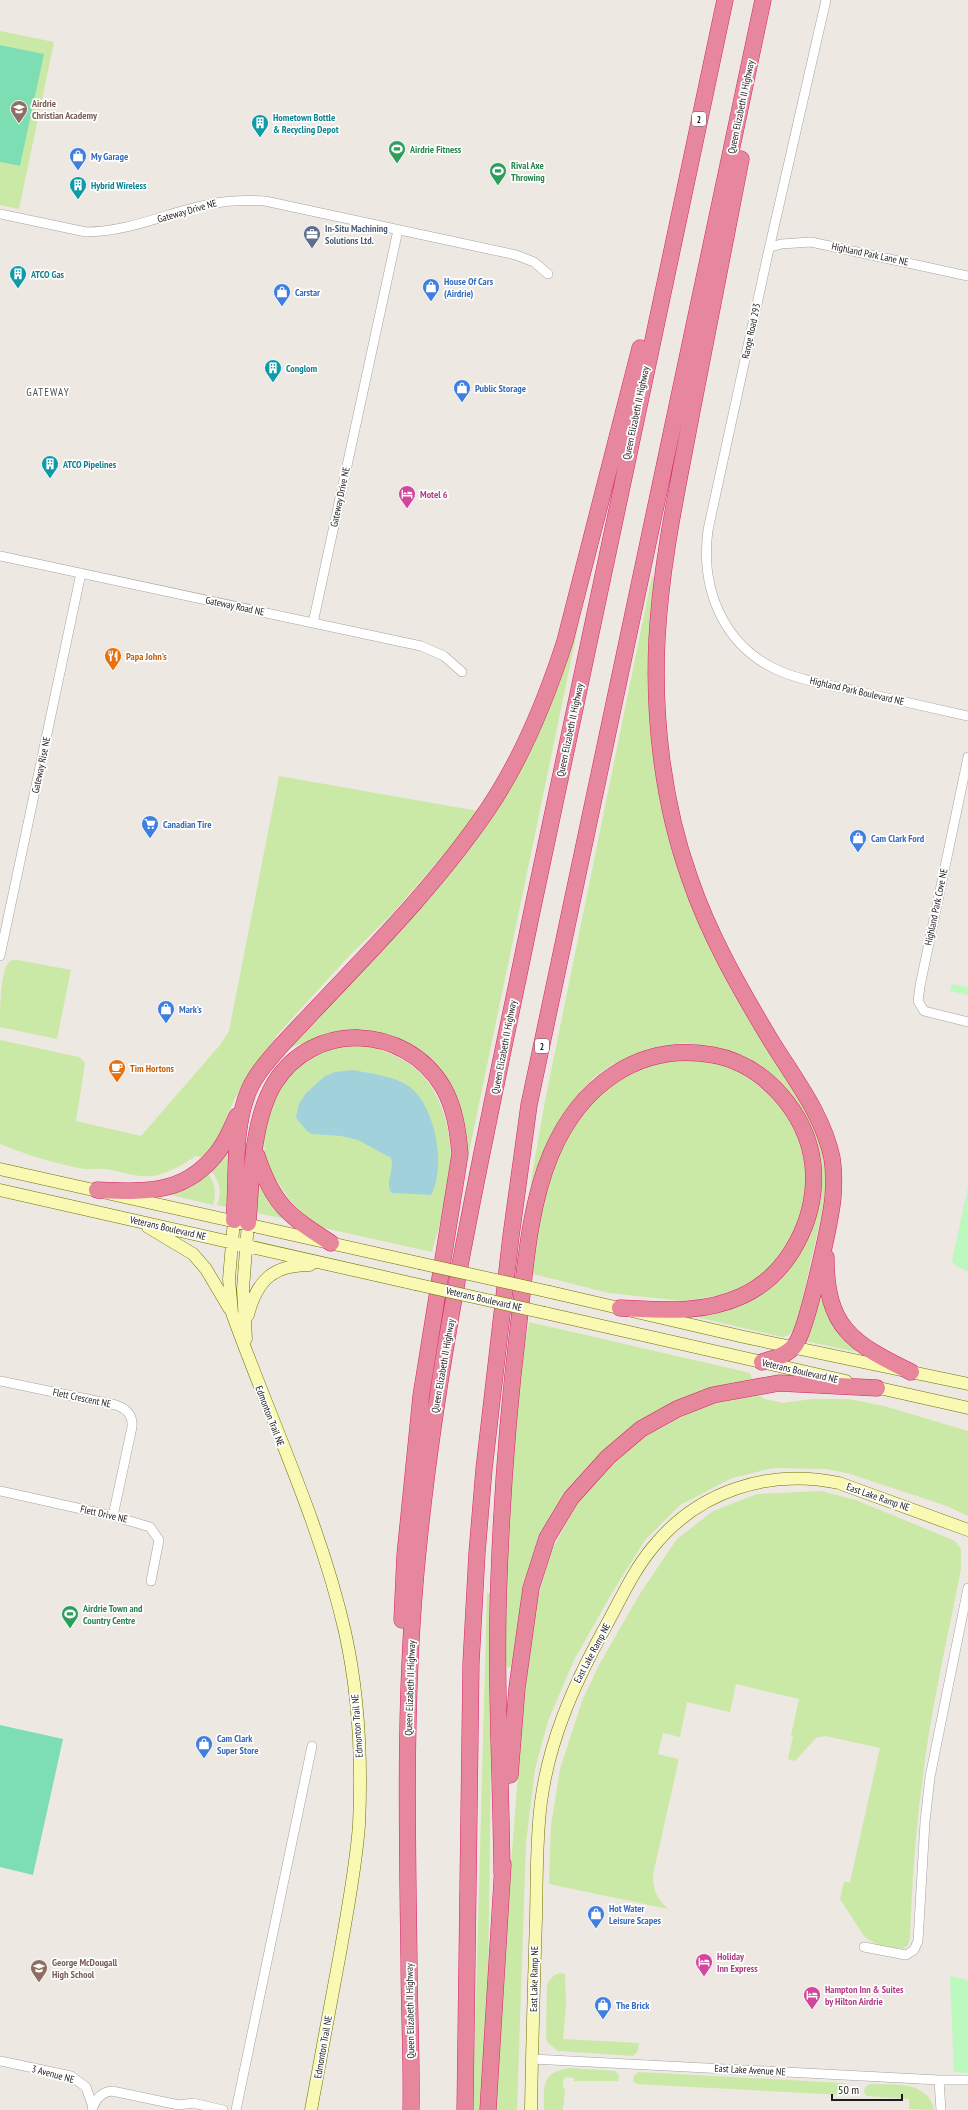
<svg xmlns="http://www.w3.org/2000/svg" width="968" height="2110" viewBox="0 0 968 2110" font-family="'PT Sans Narrow',sans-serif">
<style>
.grass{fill:#cae9a6}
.park{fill:#bcf9be}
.pitch{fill:#7edeb3}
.water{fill:#a1d2dc}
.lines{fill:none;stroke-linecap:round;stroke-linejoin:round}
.street-casing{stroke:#a3a3a3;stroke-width:10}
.secondary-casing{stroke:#6c7104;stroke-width:13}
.highway-casing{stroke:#d7236b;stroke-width:17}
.street{stroke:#fff;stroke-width:9}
.secondary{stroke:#f9f9b3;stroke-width:12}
.highway{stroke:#e6879e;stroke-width:16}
.secondary-bridge-casing{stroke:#6c7104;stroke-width:13;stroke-linecap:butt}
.secondary-bridge{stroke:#f9f9b3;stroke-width:12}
.labels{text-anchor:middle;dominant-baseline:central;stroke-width:3.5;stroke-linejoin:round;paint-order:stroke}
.shield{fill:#fff;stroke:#606060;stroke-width:1}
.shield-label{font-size:9px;font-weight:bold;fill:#1c1c1c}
.education-label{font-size:10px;font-weight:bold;fill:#785e54;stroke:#fff;text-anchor:start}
.street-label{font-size:10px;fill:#1c1c1c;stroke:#fff}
.culture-label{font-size:10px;font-weight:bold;fill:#0d838f;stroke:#fff;text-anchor:start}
.leisure-label{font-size:10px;font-weight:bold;fill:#27864d;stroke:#fff;text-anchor:start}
.shop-label{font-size:10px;font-weight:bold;fill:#366cbe;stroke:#fff;text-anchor:start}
.service-label{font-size:10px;font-weight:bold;fill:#4e5e75;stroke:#fff;text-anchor:start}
.hotel-label{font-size:10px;font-weight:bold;fill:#b23c85;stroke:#fff;text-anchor:start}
.food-label{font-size:10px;font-weight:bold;fill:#c56008;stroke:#fff;text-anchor:start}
.neighbourhood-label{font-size:11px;letter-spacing:1px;fill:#4f4f4f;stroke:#fff}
</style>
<rect width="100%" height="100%" fill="#ede8e1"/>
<path class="grass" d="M0,31L54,42L19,209L0,205V162L20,166L43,54L0,45Z
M652,576L657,578L649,684L655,773L673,850L814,1123L821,1145L826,1176L824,1203L796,1328L789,1335L783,1337L696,1317L691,1314L770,1287L818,1202L786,1091L767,1071L738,1055L711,1046L683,1043L647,1049L611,1065L593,1078L562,1117L549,1144L531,1190L532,1175L545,1101Z
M576,620L579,622L468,1157L458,1108L442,1074L417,1048L388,1036L315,1039L289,1048L501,798Z
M279,776L478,811L453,844L391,915L348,957L277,1035L235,1098L218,1138L204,1158L196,1156C184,1164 172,1171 158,1175C140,1179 124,1172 106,1169C99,1168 92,1170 85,1169C56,1164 27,1155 0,1144V1040L79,1057L85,1063L76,1121L141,1136L220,1045L229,1031Z
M18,960L71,970L57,1039L0,1027C0,1012 0,971 9,962C11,960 15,960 18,960Z
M361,1044C381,1049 406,1058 420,1073C446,1099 454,1144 450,1178C447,1203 438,1228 432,1252L315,1226L289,1199L265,1162L264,1136L268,1110L278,1087L299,1062L328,1049Z
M693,1058L726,1066L757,1080L783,1108L802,1144L807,1178L801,1220L785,1249L762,1275L728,1294L683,1301L609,1293L529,1273C543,1204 549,1133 608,1087C614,1082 620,1075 627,1072C648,1063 671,1061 693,1058Z
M231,1144L227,1207L217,1205C223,1189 219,1182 210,1169Z
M207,1172C215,1184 217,1191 213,1205L167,1194Z
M258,1182L261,1184L284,1217L281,1218L257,1213Z
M819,1282L840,1333L857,1352L805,1341Z
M529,1322L742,1371L750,1373L752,1379L698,1393L637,1424L610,1444L568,1492L514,1664L509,1668L506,1665L505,1654L507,1552L513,1459L521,1366Z
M755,1392L764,1399L783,1403L812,1399H849L884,1406L968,1431V1516L947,1506L847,1473L826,1469L773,1468L732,1478L680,1505L645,1540L612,1593L574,1660L548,1721L535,1769L526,1843L517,2110H491L524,1702L535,1608L551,1552L576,1505L605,1468L643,1438L691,1411Z
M821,1491L856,1500L955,1541L961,1549V1569C947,1641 930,1712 922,1784C915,1835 912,1886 910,1938L908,1945L904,1948C890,1949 875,1946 864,1936L840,1899L844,1882H850L880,1748L825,1736L816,1738L795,1761L788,1759L793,1736L791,1735L799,1699L736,1684L730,1712L687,1702L680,1737L663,1733L658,1754L678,1759V1763L653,1875C653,1891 657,1899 668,1909L549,1884L551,1826L560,1769L582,1701L600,1663L641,1592L677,1539L713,1511L757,1494Z
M487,1593L493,1594L488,1989L480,2110H473Z
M560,1973L565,1974L566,2005L563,2039L639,2043L638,2051L633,2056L558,2051L548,2043L546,2037L547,1984L554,1975Z
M570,2068L615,2071L619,2075L618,2081H574V2078L566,2077L563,2080V2088L565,2089L563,2110H544C544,2086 541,2072 570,2068Z
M638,2072L844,2083C848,2086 851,2088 849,2094L844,2095L637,2084L633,2081L634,2076Z
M869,2084C892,2085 929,2080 934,2110L909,2109V2099L867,2096L864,2092L865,2088Z"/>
<path class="park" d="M952,984L968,987V995L950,991Z
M968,1187V1272L955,1265L952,1261Z
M950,1976L968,1980V2073L954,2072Z"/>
<path class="pitch" d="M0,45L44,54L20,166L0,162Z
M0,1725L63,1739L33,1875L0,1867Z"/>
<path class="water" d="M354,1070C371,1074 395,1076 410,1087C435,1106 447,1167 431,1195L392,1193C384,1184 395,1170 391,1158L358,1140L341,1136L312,1134L307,1131L296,1118L299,1104L306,1093L325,1076L335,1072Z"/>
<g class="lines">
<defs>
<path id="street" d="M826,0L767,258L708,530C700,590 724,648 782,672C807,682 835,686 861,692C897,700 933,708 968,716
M0,214L86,232C130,232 168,212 211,204C229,200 247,200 265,201L516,255L534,262L548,274
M771,247L781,244L811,242L968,276
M0,556L421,646L444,656L462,672
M313,623L398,230
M968,757L920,986L918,1001L924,1011L968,1022
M0,956L81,573
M0,1381L116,1405C127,1409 133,1415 132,1427L113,1516
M0,1491L113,1516L150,1527L159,1540L151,1581
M864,1947L906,1955L914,1950L918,1941L925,1822L930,1777L968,1588
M532,2059L939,2080H968
M0,2061L71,2076L86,2087L93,2107
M939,2080L941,2110
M92,2110C95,2100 101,2092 112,2091L179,2105L193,2103L223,2110
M236,2110L312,1746"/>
<path id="secondary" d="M0,1169L419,1263
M0,1190L415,1284
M234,1220L229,1279L232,1313C270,1419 320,1522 345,1632C359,1695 362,1761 359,1825C356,1866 348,1907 341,1948C331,2002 321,2056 311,2110
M148,1227L193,1254L206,1269L229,1308
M550,1292L744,1337L968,1384
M545,1313L846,1381
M248,1315C257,1280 273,1265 310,1265
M246,1339L243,1289L248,1223
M870,1386L968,1408
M531,2110C532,2046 534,1982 536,1918C537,1879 536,1840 541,1802C549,1741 573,1687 602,1633C618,1605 632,1572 653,1547C698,1491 769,1468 839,1483L968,1530"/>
<path id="highway" d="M741,159C724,243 708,327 692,411C678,486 661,562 657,639C653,718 663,804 690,879C709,935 740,989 770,1039C793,1077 823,1114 832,1158C834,1170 834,1184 833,1197C831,1219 807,1331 795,1345C787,1356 774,1358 762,1362
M257,1156C273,1205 289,1216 331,1243
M97,1190C147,1192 187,1195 220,1149C227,1139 232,1127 237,1116
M234,1220C238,1178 232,1130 249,1090C256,1074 268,1061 279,1048C350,971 429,896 488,809C523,757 546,700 565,641L640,348
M248,1223C251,1181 252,1121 274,1084C313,1020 405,1024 443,1087C455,1108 458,1131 460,1154L421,1396L405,1555L402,1620
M826,1257C826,1328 852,1343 911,1372
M510,1775L517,1688L531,1588L547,1538L571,1498L608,1457L641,1429L677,1409L713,1395L779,1383L877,1388
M502,1874C501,1775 495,1676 499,1577C502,1495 508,1412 518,1330C525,1272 528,1209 551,1154C579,1088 637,1041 713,1055C764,1064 807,1113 813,1165C818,1217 790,1274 742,1296C703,1314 662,1310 620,1308
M411,2110C412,2060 409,2010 409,1959C407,1823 404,1686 418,1551C439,1337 488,1126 531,916C594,610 660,305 725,0
M465,2110L471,1663L477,1553L484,1469L511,1236L529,1105L763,0
M488,2110L503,1864"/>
</defs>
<use href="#street" class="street-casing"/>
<use href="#secondary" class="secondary-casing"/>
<use href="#highway" class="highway-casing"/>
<use href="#street" class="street"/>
<use href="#secondary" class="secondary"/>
<use href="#highway" class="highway"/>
<defs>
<path id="secondary-bridge" d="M419,1263L550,1292
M415,1284L545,1313"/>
</defs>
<use href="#secondary-bridge" class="secondary-bridge-casing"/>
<use href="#secondary-bridge" class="secondary-bridge"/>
</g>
<defs>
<symbol id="school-pin" viewBox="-11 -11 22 30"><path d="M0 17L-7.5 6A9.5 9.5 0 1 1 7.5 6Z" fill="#8d6e63" stroke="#fff"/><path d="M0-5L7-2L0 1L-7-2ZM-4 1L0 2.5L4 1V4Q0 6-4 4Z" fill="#fff"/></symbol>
<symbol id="building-pin" viewBox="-11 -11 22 30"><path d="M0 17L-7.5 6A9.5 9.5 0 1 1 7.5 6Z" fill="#0f9aa8" stroke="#fff"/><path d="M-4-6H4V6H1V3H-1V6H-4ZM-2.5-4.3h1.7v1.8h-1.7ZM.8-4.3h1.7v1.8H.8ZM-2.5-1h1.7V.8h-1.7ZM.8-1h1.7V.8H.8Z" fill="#fff"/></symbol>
<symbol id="stadium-pin" viewBox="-11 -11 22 30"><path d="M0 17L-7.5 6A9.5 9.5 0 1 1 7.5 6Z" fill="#2e9e5b" stroke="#fff"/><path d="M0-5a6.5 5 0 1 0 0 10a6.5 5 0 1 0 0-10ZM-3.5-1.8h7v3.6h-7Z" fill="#fff"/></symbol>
<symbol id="shop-pin" viewBox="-11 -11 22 30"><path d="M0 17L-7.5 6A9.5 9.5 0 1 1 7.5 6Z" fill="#3f7fe0" stroke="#fff"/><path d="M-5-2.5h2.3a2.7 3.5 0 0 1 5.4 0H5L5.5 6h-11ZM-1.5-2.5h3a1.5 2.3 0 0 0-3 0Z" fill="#fff"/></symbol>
<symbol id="office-pin" viewBox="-11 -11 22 30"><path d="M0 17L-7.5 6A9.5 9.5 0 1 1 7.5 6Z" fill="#5c6f8a" stroke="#fff"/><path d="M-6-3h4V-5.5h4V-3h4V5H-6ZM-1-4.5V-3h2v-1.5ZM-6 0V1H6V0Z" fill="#fff"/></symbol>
<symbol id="hotel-pin" viewBox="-11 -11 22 30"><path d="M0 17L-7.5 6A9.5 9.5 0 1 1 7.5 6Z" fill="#d1479c" stroke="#fff"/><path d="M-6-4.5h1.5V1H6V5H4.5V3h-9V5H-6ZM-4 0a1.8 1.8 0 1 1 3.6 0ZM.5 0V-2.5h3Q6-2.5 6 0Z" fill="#fff"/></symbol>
<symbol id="restaurant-pin" viewBox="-11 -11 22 30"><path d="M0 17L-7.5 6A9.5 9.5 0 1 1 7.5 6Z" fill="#e8710a" stroke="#fff"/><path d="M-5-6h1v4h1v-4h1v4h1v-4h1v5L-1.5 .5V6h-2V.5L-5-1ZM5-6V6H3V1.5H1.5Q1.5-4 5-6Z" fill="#fff"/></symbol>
<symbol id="supermarket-pin" viewBox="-11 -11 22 30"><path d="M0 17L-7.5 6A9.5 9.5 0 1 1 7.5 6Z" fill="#3f7fe0" stroke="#fff"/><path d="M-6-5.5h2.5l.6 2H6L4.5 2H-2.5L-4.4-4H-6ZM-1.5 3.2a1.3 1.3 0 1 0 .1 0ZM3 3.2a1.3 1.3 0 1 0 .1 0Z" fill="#fff"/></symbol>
<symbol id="cafe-pin" viewBox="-11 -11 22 30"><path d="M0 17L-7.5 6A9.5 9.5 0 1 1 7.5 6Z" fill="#e8710a" stroke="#fff"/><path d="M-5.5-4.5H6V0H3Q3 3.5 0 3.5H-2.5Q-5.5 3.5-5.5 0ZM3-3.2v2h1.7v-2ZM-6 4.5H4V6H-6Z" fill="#fff"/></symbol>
</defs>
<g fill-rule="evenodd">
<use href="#school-pin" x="9" y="99" width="20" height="27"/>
<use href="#building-pin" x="250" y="113" width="20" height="27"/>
<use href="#stadium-pin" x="387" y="139" width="20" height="27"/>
<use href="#shop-pin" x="68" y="146" width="20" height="27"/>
<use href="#stadium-pin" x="488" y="161" width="20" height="27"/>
<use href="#building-pin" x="68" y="175" width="20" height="27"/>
<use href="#office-pin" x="302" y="224" width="20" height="27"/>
<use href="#building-pin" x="8" y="264" width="20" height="27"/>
<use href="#shop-pin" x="421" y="277" width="20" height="27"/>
<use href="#shop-pin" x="272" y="282" width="20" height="27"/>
<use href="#building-pin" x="263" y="358" width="20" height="27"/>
<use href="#shop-pin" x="452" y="378" width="20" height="27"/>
<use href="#building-pin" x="40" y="454" width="20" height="27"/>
<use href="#hotel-pin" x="397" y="484" width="20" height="27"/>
<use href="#restaurant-pin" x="103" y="646" width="20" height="27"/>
<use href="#supermarket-pin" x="140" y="814" width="20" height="27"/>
<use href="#shop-pin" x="848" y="828" width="20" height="27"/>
<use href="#shop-pin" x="156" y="999" width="20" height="27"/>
<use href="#cafe-pin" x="107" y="1058" width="20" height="27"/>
<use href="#stadium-pin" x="60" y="1604" width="20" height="27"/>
<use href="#shop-pin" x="194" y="1734" width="20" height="27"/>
<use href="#shop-pin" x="586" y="1904" width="20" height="27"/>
<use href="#hotel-pin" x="694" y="1952" width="20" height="27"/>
<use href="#school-pin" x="29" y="1958" width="20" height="27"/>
<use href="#hotel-pin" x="802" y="1985" width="20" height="27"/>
<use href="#shop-pin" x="593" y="1995" width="20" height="27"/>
</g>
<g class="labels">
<g class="shield">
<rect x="692" y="112" width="14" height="14" rx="3"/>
<rect x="535" y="1039" width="14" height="14" rx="3"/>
</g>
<g class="shield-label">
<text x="699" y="119">2</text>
<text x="542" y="1046">2</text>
</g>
<g class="education-label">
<text x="32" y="103">Airdrie<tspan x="32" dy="12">Christian Academy</tspan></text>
<text x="52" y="1962">George McDougall<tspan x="52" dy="12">High School</tspan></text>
</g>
<g class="street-label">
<text transform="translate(741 107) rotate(-78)">Queen Elizabeth II Highway</text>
<text transform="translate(187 211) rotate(-16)">Gateway Drive NE</text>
<text transform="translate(870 254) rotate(12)">Highland Park Lane NE</text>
<text transform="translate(751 331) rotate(-78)">Range Road 293</text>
<text transform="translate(636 413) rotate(-78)">Queen Elizabeth II Highway</text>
<text transform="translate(340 497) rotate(-78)">Gateway Drive NE</text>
<text transform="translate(235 606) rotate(12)">Gateway Road NE</text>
<text transform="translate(857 691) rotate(13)">Highland Park Boulevard NE</text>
<text transform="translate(570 730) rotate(-78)">Queen Elizabeth II Highway</text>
<text transform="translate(41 765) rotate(-78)">Gateway Rise NE</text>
<text transform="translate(936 907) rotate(-78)">Highland Park Cove NE</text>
<text transform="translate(504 1047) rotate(-79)">Queen Elizabeth II Highway</text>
<text transform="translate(168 1228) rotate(13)">Veterans Boulevard NE</text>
<text transform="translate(484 1299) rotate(13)">Veterans Boulevard NE</text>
<text transform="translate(443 1366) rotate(-80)">Queen Elizabeth II Highway</text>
<text transform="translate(800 1371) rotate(13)">Veterans Boulevard NE</text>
<text transform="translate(82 1398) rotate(12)">Flett Crescent NE</text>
<text transform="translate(270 1416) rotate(69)">Edmonton Trail NE</text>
<text transform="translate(878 1497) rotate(19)">East Lake Ramp NE</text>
<text transform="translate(104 1514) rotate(13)">Flett Drive NE</text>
<text transform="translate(592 1653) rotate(-62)">East Lake Ramp NE</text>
<text transform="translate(410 1688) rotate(-88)">Queen Elizabeth II Highway</text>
<text transform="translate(357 1726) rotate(-94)">Edmonton Trail NE</text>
<text transform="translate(534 1979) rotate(-89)">East Lake Ramp NE</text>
<text transform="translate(410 2011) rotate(-91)">Queen Elizabeth II Highway</text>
<text transform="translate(323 2047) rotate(-80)">Edmonton Trail NE</text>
<text transform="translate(750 2070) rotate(3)">East Lake Avenue NE</text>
<text transform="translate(53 2074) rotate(15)">3 Avenue NE</text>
</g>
<g class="culture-label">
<text x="273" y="117">Hometown Bottle<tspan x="273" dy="12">&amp; Recycling Depot</tspan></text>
<text x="91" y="185">Hybrid Wireless</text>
<text x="31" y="274">ATCO Gas</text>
<text x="286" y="368">Conglom</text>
<text x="63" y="464">ATCO Pipelines</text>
</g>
<g class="leisure-label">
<text x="410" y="149">Airdrie Fitness</text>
<text x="511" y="165">Rival Axe<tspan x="511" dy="12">Throwing</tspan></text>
<text x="83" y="1608">Airdrie Town and<tspan x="83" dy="12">Country Centre</tspan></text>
</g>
<g class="shop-label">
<text x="91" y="156">My Garage</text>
<text x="444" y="281">House Of Cars<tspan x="444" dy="12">(Airdrie)</tspan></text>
<text x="295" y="292">Carstar</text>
<text x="475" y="388">Public Storage</text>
<text x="163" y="824">Canadian Tire</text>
<text x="871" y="838">Cam Clark Ford</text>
<text x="179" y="1009">Mark's</text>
<text x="217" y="1738">Cam Clark<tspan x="217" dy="12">Super Store</tspan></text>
<text x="609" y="1908">Hot Water<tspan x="609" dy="12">Leisure Scapes</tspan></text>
<text x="616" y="2005">The Brick</text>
</g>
<g class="service-label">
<text x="325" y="228">In-Situ Machining<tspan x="325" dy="12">Solutions Ltd.</tspan></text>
</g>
<g class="hotel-label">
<text x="420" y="494">Motel 6</text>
<text x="717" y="1956">Holiday<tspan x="717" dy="12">Inn Express</tspan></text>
<text x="825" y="1989">Hampton Inn &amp; Suites<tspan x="825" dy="12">by Hilton Airdrie</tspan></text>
</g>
<g class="food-label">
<text x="126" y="656">Papa John's</text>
<text x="130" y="1068">Tim Hortons</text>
</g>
<g class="neighbourhood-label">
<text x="48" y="392">GATEWAY</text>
</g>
</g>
<path d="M832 2094v6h70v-6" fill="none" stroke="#1c1c1c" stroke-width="2"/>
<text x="838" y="2094" font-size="12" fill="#1c1c1c" stroke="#ffffff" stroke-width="3" paint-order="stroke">50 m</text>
</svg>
